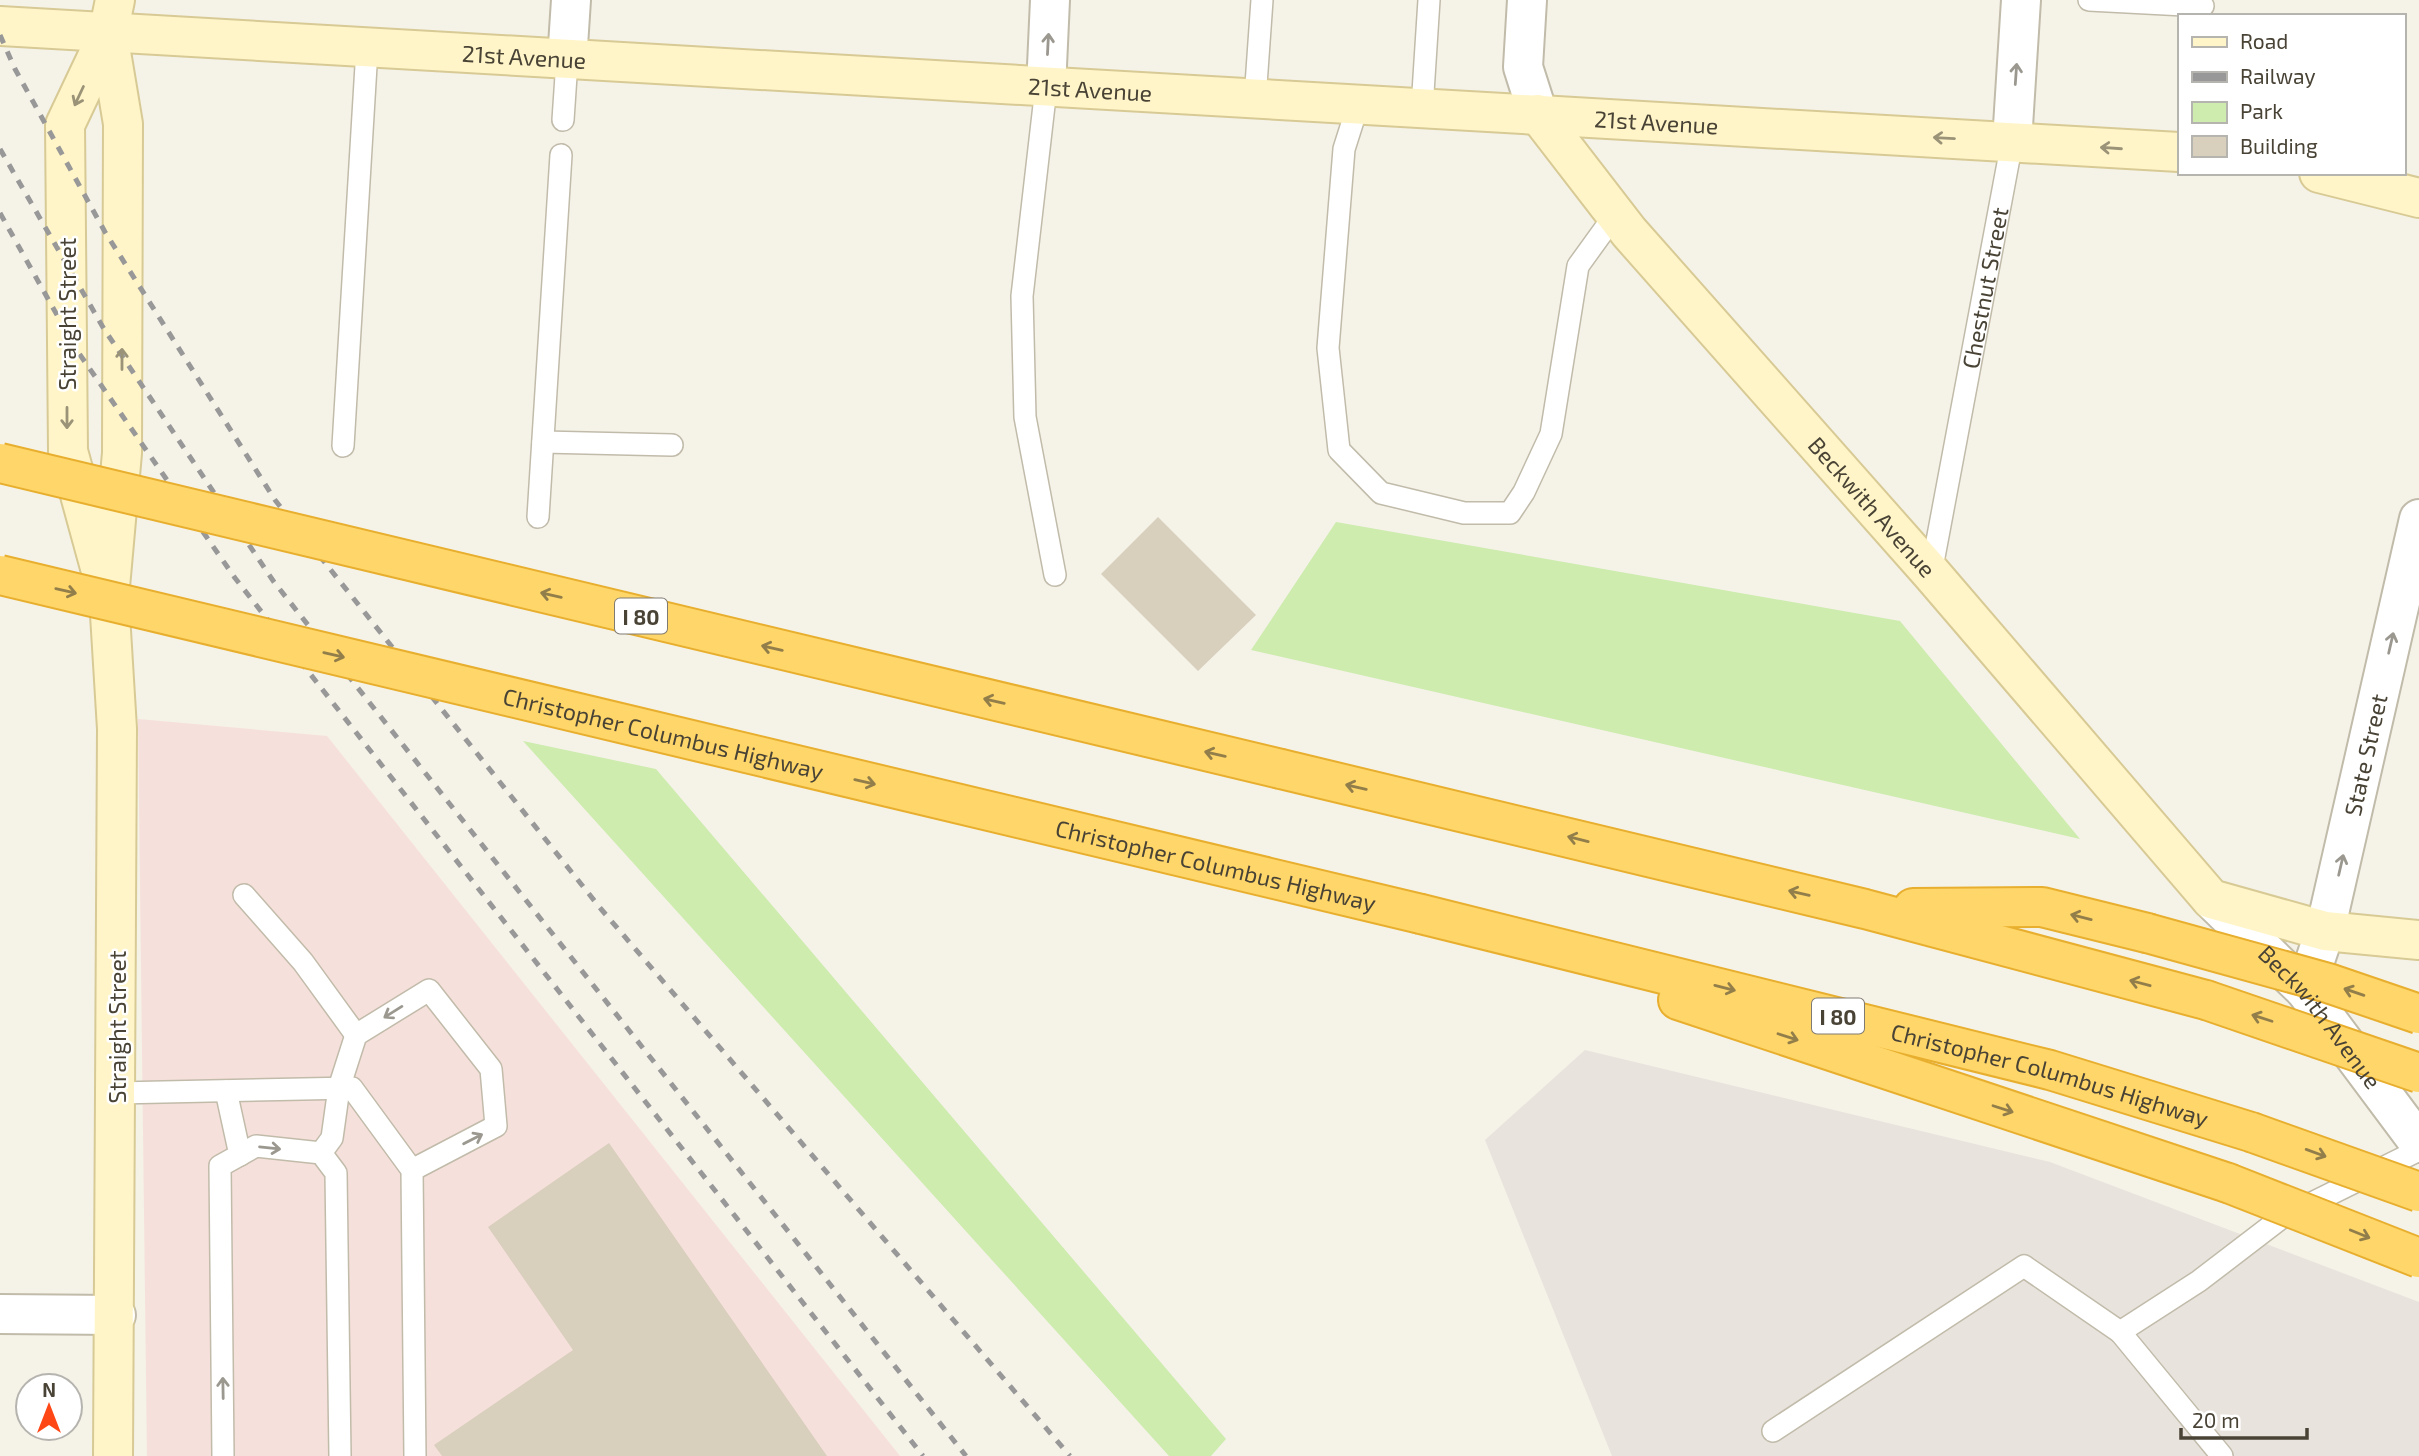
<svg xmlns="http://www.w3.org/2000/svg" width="2419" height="1456" viewBox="0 0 2419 1456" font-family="'Exo 2',sans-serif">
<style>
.industrial{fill:#e8e3dd}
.medical{fill:#f6e0db}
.green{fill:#cdecae}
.building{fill:#d8cfbd}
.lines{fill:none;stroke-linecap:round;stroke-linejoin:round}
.lane-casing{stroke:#c1bbaa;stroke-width:24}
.street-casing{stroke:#c1bbaa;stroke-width:42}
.secondary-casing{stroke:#d8ca95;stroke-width:42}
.highway-casing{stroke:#e8af2f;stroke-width:42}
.lane{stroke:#fff;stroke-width:21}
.street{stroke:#fff;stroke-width:38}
.secondary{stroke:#fff5c8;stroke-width:38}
.highway{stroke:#ffd669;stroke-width:38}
.rail{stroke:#989898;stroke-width:5;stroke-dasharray:9 9;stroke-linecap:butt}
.highway-bridge-casing{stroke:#e8af2f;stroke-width:42;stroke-linecap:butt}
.highway-bridge{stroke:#ffd669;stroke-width:38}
.oneway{stroke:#9b9890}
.oneway2{stroke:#9b9378}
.oneway3{stroke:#927e4a}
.labels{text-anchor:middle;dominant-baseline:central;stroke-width:5;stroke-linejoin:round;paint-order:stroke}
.shield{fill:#fff;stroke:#807b72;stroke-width:2}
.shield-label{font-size:21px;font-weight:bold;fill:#494336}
.street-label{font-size:23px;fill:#494336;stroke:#fff}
</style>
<rect width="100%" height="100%" fill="#f5f2e8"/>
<path class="industrial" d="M1585,1050L2050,1162L2419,1302V1456H1612L1485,1140Z"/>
<path class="medical" d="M138,719L327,736L900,1456H147Z"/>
<path class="green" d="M1336,522L1900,621L2080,839L1251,650Z
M523,741L656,769L1226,1439L1211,1456H1169Z"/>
<path class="building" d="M1158,517L1256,615L1198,671L1101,574Z
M609,1143L827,1456H442L434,1445L573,1350L488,1227Z"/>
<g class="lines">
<defs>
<g id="lane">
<path d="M2089,0L2203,6"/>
<path d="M1046,88L1022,296L1025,417L1055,575"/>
<path d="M1255,99L1262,0"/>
<path d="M1358,105L1344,149L1328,348L1339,450L1381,493L1464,513H1510L1524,492L1551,434L1578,266L1617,212"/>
<path d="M1422,108L1429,0"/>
<path d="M563,120L567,61"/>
<path d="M543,442L672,445"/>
<path d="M343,446L367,49"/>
<path d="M538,517L561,155"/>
<path id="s1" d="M1931,573L2012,142"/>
<path d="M244,895L303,962L356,1035"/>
<path d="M226,1091L240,1155"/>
<path d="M117,1093L352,1088L412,1170L415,1456"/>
<path d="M321,1153L332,1138L339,1088L356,1035L429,990L491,1069L496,1126L412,1170"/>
<path d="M1773,1431L2024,1266L2120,1332"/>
<path d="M223,1456L220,1166L256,1146L321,1153L336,1173L340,1456"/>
<path d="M2222,1456L2120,1332L2199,1281L2280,1219L2419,1150"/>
</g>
<g id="street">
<path d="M1527,0L1523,67L1538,114"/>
<path d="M567,61L571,0"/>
<path d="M1046,88L1050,0"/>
<path d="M2012,142L2021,0"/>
<path id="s2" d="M2211,899L2305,990L2419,1143"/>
<path id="s3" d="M2305,990L2325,931L2419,519"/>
<path d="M0,1314L116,1315"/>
</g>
<g id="secondary">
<path id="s4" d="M0,26L2179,152"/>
<path d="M108,34L123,124L122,453L109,598L117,729L113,1456"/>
<path id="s5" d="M1538,114L1629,232L1931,573L2211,899L2325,931L2419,940"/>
<path d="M2319,173L2419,198"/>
<path d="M102,575L68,451L65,125L108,34L115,0"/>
</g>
<g id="highway">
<path d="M1281,769L1865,909L2206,1000"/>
<path d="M1913,908L2042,907L2147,933"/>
<path id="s6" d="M1421,914L2050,1070L2251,1132"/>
<path d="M1678,1000L2228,1183"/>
</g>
</defs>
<use href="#lane" class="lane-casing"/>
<use href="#street" class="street-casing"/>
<use href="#secondary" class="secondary-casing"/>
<use href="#highway" class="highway-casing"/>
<use href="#lane" class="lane"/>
<use href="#street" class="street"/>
<use href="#secondary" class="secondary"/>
<use href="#highway" class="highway"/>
<path class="rail" d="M0,35L15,69L105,232L275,500L601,909L1070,1456
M0,149L104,329L274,582L966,1456
M0,213L76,349L235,578L923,1456"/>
<defs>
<g id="highway-bridge">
<path d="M0,463L1281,769"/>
<path id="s7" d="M0,575L1421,914"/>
<path d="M2147,933L2328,983L2419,1014"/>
<path d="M2206,1000L2419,1073"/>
<path d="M2251,1132L2419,1192"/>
<path d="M2228,1183L2419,1258"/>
</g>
</defs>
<use href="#highway-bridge" class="highway-bridge-casing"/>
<use href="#highway-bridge" class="highway-bridge"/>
</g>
<defs><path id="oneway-shaft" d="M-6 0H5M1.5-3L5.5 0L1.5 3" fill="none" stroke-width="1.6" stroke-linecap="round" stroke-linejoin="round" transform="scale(1.75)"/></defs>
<g class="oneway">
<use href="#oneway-shaft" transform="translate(1048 44) rotate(-87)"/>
<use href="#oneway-shaft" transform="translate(2016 74) rotate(-86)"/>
<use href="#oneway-shaft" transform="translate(2391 643) rotate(-77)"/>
<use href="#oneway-shaft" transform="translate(2341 865) rotate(-77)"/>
<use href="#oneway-shaft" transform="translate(393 1012) rotate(148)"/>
<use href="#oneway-shaft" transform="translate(473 1139) rotate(-27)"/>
<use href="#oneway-shaft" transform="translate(270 1148) rotate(6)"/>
<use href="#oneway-shaft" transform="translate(223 1388) rotate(-91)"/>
</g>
<g class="oneway2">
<use href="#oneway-shaft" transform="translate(79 96) rotate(115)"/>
<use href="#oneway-shaft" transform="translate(1944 138) rotate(-177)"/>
<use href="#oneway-shaft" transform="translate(2111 148) rotate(-176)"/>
<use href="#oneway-shaft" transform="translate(122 359) rotate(-90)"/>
<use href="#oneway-shaft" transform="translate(67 418) rotate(90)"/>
</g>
<g class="oneway3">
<use href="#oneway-shaft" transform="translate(66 591) rotate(13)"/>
<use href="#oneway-shaft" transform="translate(551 595) rotate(-167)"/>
<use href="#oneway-shaft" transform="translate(772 648) rotate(-167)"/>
<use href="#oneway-shaft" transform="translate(334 655) rotate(13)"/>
<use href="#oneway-shaft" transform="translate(994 701) rotate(-167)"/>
<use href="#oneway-shaft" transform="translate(1215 754) rotate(-167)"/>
<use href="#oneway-shaft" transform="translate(865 782) rotate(13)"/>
<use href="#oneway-shaft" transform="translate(1356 787) rotate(-167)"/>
<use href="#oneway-shaft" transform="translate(1578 839) rotate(-166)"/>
<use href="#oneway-shaft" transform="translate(1799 893) rotate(-167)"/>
<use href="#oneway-shaft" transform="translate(2081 917) rotate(-166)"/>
<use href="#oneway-shaft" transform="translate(2140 983) rotate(-165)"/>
<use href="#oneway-shaft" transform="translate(1725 988) rotate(14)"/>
<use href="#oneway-shaft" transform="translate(2354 992) rotate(-161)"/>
<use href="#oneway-shaft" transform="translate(2262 1018) rotate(-162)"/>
<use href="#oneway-shaft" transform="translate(1788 1037) rotate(18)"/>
<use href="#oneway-shaft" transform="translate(2003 1109) rotate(18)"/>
<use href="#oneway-shaft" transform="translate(2316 1153) rotate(20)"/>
<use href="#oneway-shaft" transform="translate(2360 1234) rotate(22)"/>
</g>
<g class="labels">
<g class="shield">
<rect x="615" y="598.5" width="52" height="35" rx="5"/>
<rect x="1812" y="998.5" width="52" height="35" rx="5"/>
</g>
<g class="shield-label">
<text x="641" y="616">I 80</text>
<text x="1838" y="1016">I 80</text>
</g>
<g class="street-label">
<text stroke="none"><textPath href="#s4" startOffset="525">21st Avenue</textPath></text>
<text stroke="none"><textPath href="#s4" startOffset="1092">21st Avenue</textPath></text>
<text stroke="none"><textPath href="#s4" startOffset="1659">21st Avenue</textPath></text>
<text stroke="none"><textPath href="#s1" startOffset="290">Chestnut Street</textPath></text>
<text transform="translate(67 314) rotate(-90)">Straight Street</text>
<text stroke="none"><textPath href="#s5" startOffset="516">Beckwith Avenue</textPath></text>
<text stroke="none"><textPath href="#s7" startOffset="682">Christopher Columbus Highway</textPath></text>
<text stroke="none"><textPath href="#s3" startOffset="243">State Street</textPath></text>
<text stroke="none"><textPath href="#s7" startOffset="1250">Christopher Columbus Highway</textPath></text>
<text stroke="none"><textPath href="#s2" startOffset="161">Beckwith Avenue</textPath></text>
<text transform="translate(117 1027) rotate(-90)">Straight Street</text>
<text stroke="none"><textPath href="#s6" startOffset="649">Christopher Columbus Highway</textPath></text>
</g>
</g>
<rect x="2178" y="14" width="228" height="161" fill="#ffffff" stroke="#b6b4af" stroke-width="2"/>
<rect x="2192" y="37" width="35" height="10" fill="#fff5c8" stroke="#b6b4af" stroke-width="2"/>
<text x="2240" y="49" font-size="21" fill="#494336">Road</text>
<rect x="2192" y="72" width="35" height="10" fill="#989898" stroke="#b6b4af" stroke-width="2"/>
<text x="2240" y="84" font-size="21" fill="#494336">Railway</text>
<rect x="2192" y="102" width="35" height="21" fill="#cdecae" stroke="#b6b4af" stroke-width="2"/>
<text x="2240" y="119" font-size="21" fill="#494336">Park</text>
<rect x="2192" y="136" width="35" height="21" fill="#d8cfbd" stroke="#b6b4af" stroke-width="2"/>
<text x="2240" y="154" font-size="21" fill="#494336">Building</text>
<g transform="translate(49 1407)"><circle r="33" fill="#ffffff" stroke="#b6b4af" stroke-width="2"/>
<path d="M0-5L12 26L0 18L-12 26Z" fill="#ff4615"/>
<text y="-10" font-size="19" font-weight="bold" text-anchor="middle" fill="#494336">N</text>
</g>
<path d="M2181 1428v10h126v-10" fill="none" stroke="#494336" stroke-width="3.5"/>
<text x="2192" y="1428" font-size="21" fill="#494336" stroke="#ffffff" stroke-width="5" paint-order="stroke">20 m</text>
</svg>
